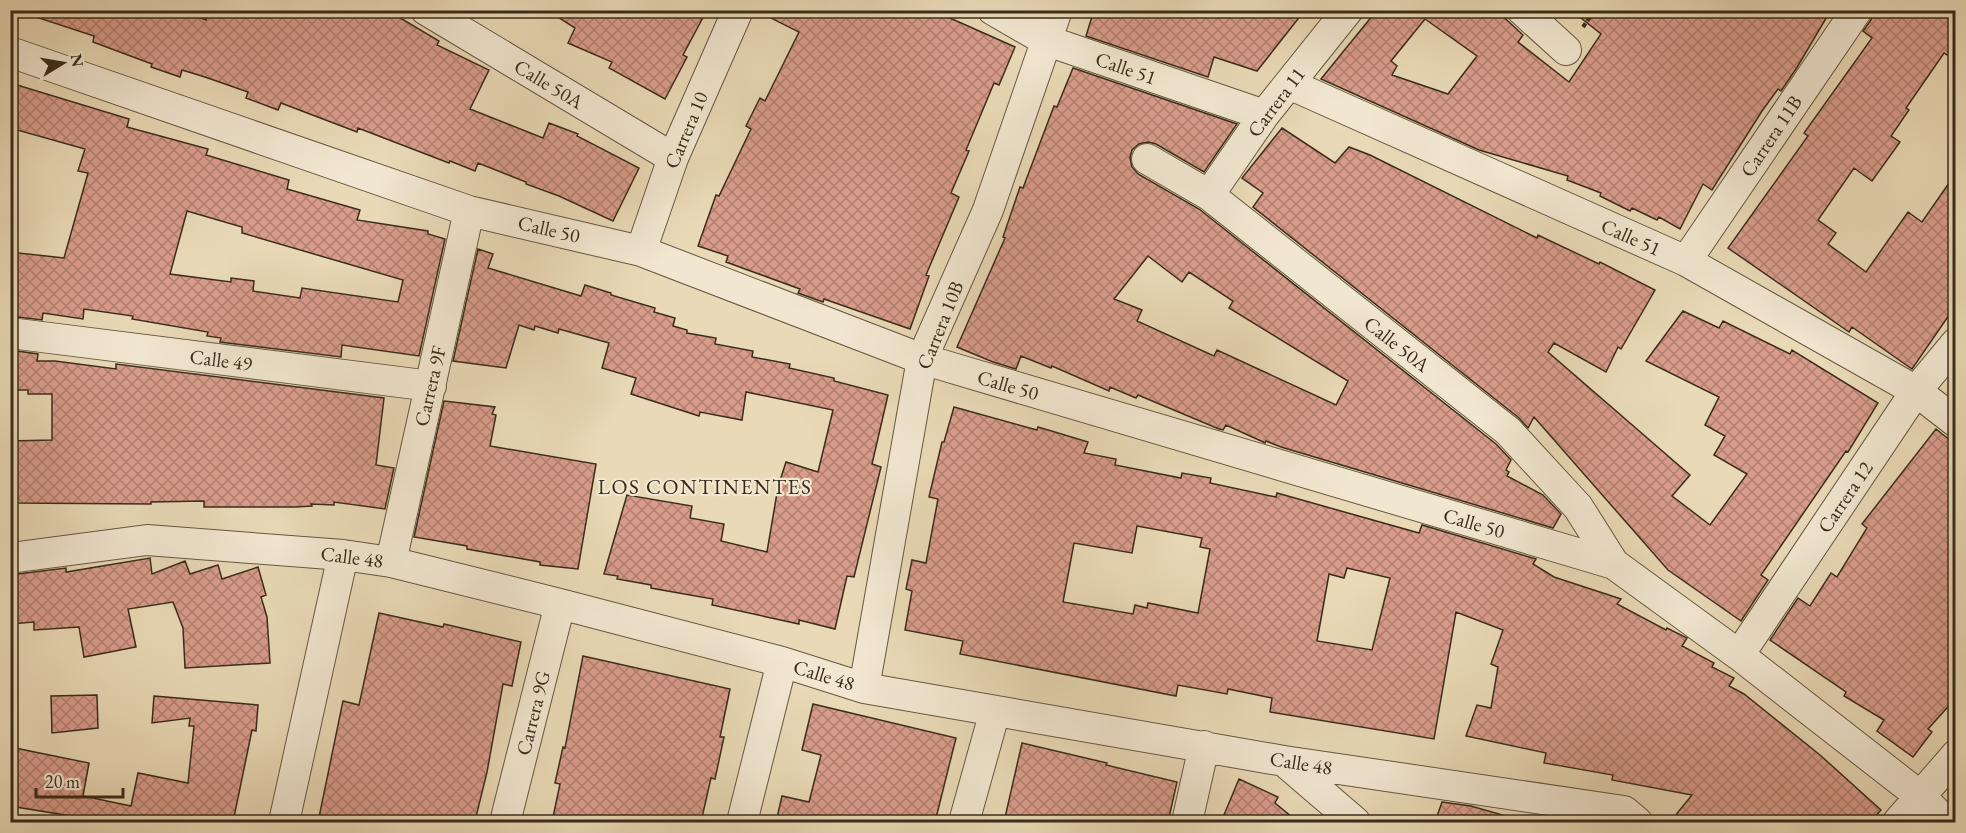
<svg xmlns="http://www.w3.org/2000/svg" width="1966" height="833" viewBox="0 0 1966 833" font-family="'EB Garamond',serif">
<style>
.building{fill:url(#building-cross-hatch);stroke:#3a2c1a;stroke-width:1.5;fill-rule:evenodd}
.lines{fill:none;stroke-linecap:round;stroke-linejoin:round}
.minor-casing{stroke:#665741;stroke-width:32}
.path{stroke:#3a2c1a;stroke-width:4;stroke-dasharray:4.5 3;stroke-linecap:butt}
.minor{stroke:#f1e6d0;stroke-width:30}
.labels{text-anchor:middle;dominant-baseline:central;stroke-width:4.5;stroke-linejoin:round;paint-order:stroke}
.street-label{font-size:20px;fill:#3a2c1a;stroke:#f1e6d0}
.neighbourhood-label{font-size:21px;letter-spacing:1.5px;fill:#3a2c1a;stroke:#f1e6d0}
</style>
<defs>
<pattern id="building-cross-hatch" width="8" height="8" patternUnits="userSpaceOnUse" patternTransform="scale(1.5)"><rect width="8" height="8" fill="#d99c8b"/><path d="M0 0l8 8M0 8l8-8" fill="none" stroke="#b17f71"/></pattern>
</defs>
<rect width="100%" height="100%" fill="#e9d9b6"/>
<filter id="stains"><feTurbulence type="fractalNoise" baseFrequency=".00333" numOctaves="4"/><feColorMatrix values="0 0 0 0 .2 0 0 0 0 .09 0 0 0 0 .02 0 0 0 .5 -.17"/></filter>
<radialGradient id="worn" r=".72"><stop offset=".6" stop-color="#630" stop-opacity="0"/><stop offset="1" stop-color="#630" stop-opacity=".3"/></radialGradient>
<path class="building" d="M31,10H180L206,20L209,10H387L439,41L437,45L489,70L470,109L543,138L549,123L578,134L577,136L639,168L613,221L559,196L526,184V182L478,163L475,171L450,161L449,163L358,128L357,132L281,103L278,110L246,98L248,92L205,77L182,70L180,77L151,67L152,64L93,42L94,36L30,15Z
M547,10H707L683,55L687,57L665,99L609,68L612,62L568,43L575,28Z
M755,10H932L1015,47L999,85L994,83L966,150L969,151L951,193L959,197L926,275L929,276L910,329L824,299L823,302L798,293L800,289L726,262L728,256L698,246L716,195L719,196L751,129L746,126L760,98L765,101L799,32Z
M1094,10H1305L1257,71L1214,57L1208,77L1086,36Z
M1377,10H1496L1523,35L1518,42L1569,82L1601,34L1571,10H1831L1796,69L1781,91L1778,89L1762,111L1712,190L1703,184L1680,229L1659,217L1657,220L1632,208L1630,211L1600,196L1601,193L1567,180L1568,176L1479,150L1321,79ZM1425,19L1477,56L1448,94L1392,75L1397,66L1391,61Z
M1874,10H1956V61L1944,53L1906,108L1909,110L1891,136L1900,142L1872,181L1854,168L1818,220L1836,233L1828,244L1866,272L1908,212L1922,222L1956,173V305L1912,369L1852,327L1849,332L1728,248L1808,136L1804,133L1872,38L1863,31L1871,20Z
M1073,68L1237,124L1204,172L1156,144L1148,142L1139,144L1132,150L1130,158L1132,167L1138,174L1199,209L1496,444L1511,460L1506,470L1509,472L1507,476L1543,495L1561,514L1553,528L1281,447L1266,441L1265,443L1261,441L1226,425L1223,430L1219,429L1138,395L1136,398L1110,387L1109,391L1052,366L1051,368L1021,356L1016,369L993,362L957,347L1005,238L1003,237L1020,187L1023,188L1054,106L1057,107ZM1148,256L1182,282L1189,272L1233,301L1229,308L1348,381L1336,405L1217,350L1214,356L1137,321L1142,310L1114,299Z
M17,85L129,119L127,127L208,149L206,155L289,180L287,189L360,210L357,220L428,231V234L445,239L419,356L342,345L341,357L220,342L221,338L207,336L208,332L132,319L133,316L84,309L83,319L43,313L42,320L10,316V252L64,258L88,173L78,171L85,149L10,128V86L16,89ZM187,211L242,227V233L403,280L398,302L302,288L300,298L253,291L254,281L231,278V282L170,274Z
M1282,128L1335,163L1349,147L1370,155L1537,238L1538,235L1599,264L1600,262L1655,290L1621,349L1618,347L1606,372L1554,343L1548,352L1690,475L1672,496L1710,525L1747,474L1714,455L1725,436L1705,425L1719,397L1646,361L1683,311L1719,328L1723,321L1790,354L1792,350L1878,403L1848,452L1846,451L1761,575L1768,580L1741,621L1668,570L1534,417L1528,428L1519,418L1253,207L1263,193L1242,178Z
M478,249L493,254L488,268L581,296L585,285L611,293V295L655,308L654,312L675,318L673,326L687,330V333L716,338L715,344L753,351L752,357L790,364L789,368L834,378V381L888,395L872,464L881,467L854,577L847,576L835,629L799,620V624L712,605L713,599L651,588V585L617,579L618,576L604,574L627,495L692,506L690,518L724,524L721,541L767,552L778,487L786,462L818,472L833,410L746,392L742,420L700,412L699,416L631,394L636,378L602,368L609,343L559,329L558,333L535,326L534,330L519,325L506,368L453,361Z
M10,350L38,354L37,361H55L116,369V364L384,398L376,465L394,468L385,509L334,502V505L311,504L312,506L295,507H204V501L151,502V504L10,503V441L52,440V394H28V390H10Z
M444,401L495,407L492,414L496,415L490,446L596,464L578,569L540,565V562L467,549V546L414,537Z
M954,407L1037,430L1038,427L1088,442L1084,453L1116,459L1115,465L1181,478L1182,473L1211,478L1210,483L1276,497L1277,493L1419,533L1422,525L1536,559L1533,564L1554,577L1621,599L1617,604L1666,630L1667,628L1687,638L1682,646L1714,663L1712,667L1734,678L1729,686L1744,694L1820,755L1881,810L1870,822H1670L1692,795L1612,780L1613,775L1544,763L1546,753L1466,736L1477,705L1491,708L1498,667L1491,664L1503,630L1456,612L1434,739L1270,712L1272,698L1228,689L1227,694L1178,685L1176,696L960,654L963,641L905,630L912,591L906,589L912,560L926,563L938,499L929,497L942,442H944ZM1137,526L1202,538L1200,547L1210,549L1198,613L1148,603L1147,608L1135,605L1133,614L1063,602L1074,543L1132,553ZM1347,568L1390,578L1372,650L1317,641L1329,574L1344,578Z
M1936,429L1956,445V698L1928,729L1932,732L1913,757L1877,731L1884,720L1844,696L1846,692L1770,640L1798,598L1810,606L1831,573L1837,577L1867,528L1862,524Z
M150,558L152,574L185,561L190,574L218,565L222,579L258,567L266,595L261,597L267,617L270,663L185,668L183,628L173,602L128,609L136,647L84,657L79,627L34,630V622L10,624V575L66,568V572Z
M379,613L443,627L444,624L521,642L512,686L503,684L487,772L476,817L470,816L469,822H318L343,701L359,705Z
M583,656L730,689L720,737H724L715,779L711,778L701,822H642L619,818L618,822H552L560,784L555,783L563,747L565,748Z
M97,695L98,728L52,733L51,696Z
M154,696L258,705L256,731L252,730L233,822H89V819L10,806V747L89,763L83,796L131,806L138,773L188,783L194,726H189L190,718L152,723Z
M813,704L956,738L935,822H776L782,796L809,802L821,755L802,750Z
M1022,743L1107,763L1106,765L1177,782L1168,822H1004Z
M1239,779L1278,797L1275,803L1298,822H1221Z
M1442,802L1471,806L1506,816L1505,822H1435Z"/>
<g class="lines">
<defs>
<path id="minor" d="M426,10L673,158
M993,10L1045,40L1264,115
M1522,10L1566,50
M10,52L469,211L641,251L922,359L1614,564L1739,655L1920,796L1946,822
M1289,84L1686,261L1916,391L1956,422
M1147,159L1209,195L1508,431L1578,507L1614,564
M1209,195L1264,115L1348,10
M641,251L673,158L738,10
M1686,261L1857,10
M10,333L431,386
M10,558L147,540L343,555L391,562L560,604L782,662L864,688L1284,761L1624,811L1637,822
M391,562L469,211
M1739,655L1916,391L1956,343
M864,688L922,359L988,210L1057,10
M1284,761L1355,822
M284,822L343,555
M505,822L560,604
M742,822L782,662
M964,822L995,711
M1187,822L1204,746
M1898,822L1956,755"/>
</defs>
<use href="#minor" class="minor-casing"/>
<path class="path" d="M1583,27L1595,10"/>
<use href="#minor" class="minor"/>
</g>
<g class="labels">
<g class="street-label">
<text transform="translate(1126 68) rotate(19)">Calle 51</text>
<text transform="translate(549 84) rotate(31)">Calle 50A</text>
<text transform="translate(1276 102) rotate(-53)">Carrera 11</text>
<text transform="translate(686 130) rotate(-67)">Carrera 10</text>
<text transform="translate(1771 136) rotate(-56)">Carrera 11B</text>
<text transform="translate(549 229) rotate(13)">Calle 50</text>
<text transform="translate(1631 237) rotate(24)">Calle 51</text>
<text transform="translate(940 325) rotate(-68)">Carrera 10B</text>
<text transform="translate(1397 344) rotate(38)">Calle 50A</text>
<text transform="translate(221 360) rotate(7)">Calle 49</text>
<text transform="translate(1008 385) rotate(16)">Calle 50</text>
<text transform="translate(430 386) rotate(-77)">Carrera 9F</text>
<text transform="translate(1845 497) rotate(-56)">Carrera 12</text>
<text transform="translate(1474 523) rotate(16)">Calle 50</text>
<text transform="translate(352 557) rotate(7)">Calle 48</text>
<text transform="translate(824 675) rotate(17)">Calle 48</text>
<text transform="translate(533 713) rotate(-76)">Carrera 9G</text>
<text transform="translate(1301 763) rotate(9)">Calle 48</text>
</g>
<g class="neighbourhood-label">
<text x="705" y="486">LOS CONTINENTES</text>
</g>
</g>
<rect width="1966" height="833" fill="none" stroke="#e9d9b6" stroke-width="36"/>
<rect x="12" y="12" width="1942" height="809" fill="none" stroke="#3a2c1a" stroke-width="3"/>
<rect x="18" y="18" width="1930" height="797" fill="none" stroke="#3a2c1a" stroke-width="1.5"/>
<g transform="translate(63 63) rotate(79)" stroke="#f1e6d0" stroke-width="4.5" paint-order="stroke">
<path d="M0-4.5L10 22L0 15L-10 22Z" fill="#3a2c1a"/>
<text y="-9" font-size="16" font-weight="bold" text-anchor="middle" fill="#3a2c1a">N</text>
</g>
<path d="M36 788v9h87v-9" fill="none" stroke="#3a2c1a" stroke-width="3"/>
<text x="45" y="788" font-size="18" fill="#3a2c1a" stroke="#f1e6d0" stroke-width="4.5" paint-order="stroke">20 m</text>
<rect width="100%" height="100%" filter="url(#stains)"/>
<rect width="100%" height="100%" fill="url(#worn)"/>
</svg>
